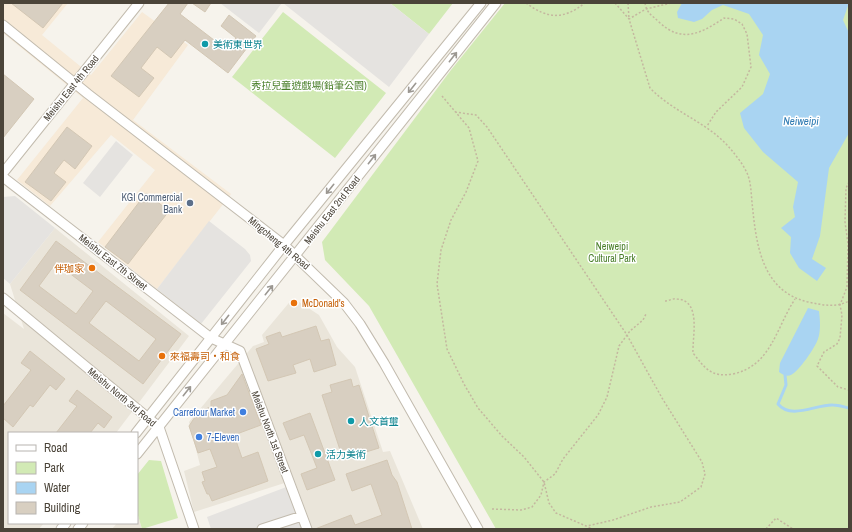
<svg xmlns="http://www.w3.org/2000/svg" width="852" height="532" viewBox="0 0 852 532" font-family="'Archivo Narrow','Noto Sans TC',sans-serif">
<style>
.residential{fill:#eae5da}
.commercial{fill:#f7ead8}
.green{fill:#d2eab5}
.parking{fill:#e5e3e0}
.water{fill:#a9d4f2}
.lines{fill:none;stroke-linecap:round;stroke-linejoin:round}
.stream{stroke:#a9d4f2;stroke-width:3}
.building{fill:#d8cfc1;stroke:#d3c7b4;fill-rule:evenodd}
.minor-casing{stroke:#c2bbae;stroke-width:11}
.path{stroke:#c4b79f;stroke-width:1.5;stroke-dasharray:2 2;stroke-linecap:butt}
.minor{stroke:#fff;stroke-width:9}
.oneway{stroke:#9c9892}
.culture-dot{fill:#0f9aa8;stroke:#fff;stroke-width:1.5}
.service-dot{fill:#5c6f8a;stroke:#fff;stroke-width:1.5}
.food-dot{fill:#e8710a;stroke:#fff;stroke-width:1.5}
.shop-dot{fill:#3f7fe0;stroke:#fff;stroke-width:1.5}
.labels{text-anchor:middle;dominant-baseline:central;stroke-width:3;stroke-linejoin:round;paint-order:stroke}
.culture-label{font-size:10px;fill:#0d838f;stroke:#fff;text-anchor:start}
.park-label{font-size:10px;fill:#4a7f2a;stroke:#fff}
.street-label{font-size:10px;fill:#4b4439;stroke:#fff}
.service-label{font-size:10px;fill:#4e5e75;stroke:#fff;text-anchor:end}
.food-label{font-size:10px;fill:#c56008;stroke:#fff;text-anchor:start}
.shop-label{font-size:10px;fill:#366cbe;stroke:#fff;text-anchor:end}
.water-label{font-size:11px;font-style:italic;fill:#2e7ab2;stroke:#fff}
</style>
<rect width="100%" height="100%" fill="#f6f3ec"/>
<path class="residential" d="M55,228L189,336L116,433H9V523H44L39,529H3V313L24,329L10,284Z
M293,298L319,315L337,347L355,367L383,452L390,451L423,529H313L294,480L194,512L184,471L200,465L189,422L253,346L264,342L262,335Z
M137,512L142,529H112L117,523H137Z"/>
<path class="commercial" d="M3,3H68L42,35L91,75L142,12L188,45L133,120L231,194L157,289L98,242L155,170L111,135L50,206L17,180L83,98L3,33Z"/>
<path class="green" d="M390,3H453L429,34Z
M505,3H849V529H496L369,306L325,260L322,242L451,70Z
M283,12L386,93L335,158L232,77Z
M149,460L161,461L178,518L142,529L137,512V475Z"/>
<path class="parking" d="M220,3H282L259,33Z
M283,3H390L429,34L389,87Z
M116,141L133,155L100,197L83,183Z
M15,196L55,228L10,284L3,278V197Z
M209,221L245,249L250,255L251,261L201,324L157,289Z
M289,486L303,529H211L207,517Z"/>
<path class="water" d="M682,3H849L843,20L849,33V133L829,168L820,236L812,259L826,268L817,281L799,268L790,253L791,237L781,228L795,217L793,207L798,182L763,152L744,128L740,113L763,94L770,74L759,55L763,35L749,14L723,5L712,10L702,19L694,22L678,18L677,12Z
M808,308L819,311C820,319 821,330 818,339C815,348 799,371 791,375C786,377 782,374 779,372L780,363Z"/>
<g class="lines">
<path class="stream" d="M785,375L786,385L778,404C791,420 817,404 833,405C838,405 844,407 849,408"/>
</g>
<path class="building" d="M11,3H63L43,28Z
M169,3H188L180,14L227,50L236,38L221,26L229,15L256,36L228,73L185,40L171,58L157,47L141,68L154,78L139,97L111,76Z
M192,3H211L205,12Z
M3,74L34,99L3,138Z
M67,127L92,146L75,169L64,160L54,173L66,182L51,201L25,182Z
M146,193L169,211L128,264L105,247Z
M56,241L181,334L143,384L20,290ZM56,263L93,291L76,314L39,286ZM106,301L156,339L139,361L89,323Z
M316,326L321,341L329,339L336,365L314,372L310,359L293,365L296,373L268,381L256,349L269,344L266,337L280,332L282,337Z
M30,351L65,379L56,390L50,385L33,407L30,405L13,427L3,418V406L31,370L21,363Z
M242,374L261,425L234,435L242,458L258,452L268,481L212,501L209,494H207L202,482L205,481L202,472L217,467L210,449L198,453L189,426L199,411L211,407V401L227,395Z
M351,379L353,387L359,385L379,448L343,459L322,395L332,392L330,385Z
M77,390L112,417L104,428L98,423L90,433H56L77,406L69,401Z
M310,413L335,480L307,490L301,474L317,468L304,435L290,440L283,423Z
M387,460L392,475L397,482L412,529H315L351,515L355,525L382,515L371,484L352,491L346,474Z"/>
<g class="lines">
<defs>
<path id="minor" d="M3,25L88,94L284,245L344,303L360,324L384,363L478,529
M3,173L139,3
M3,177L211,338L240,351L307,529
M3,298L159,427L194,529
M136,433L284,245L481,3
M137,454L496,3
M61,529L66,523
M78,529L83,523
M262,529L302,516"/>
</defs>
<use href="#minor" class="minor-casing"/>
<path class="path" d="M526,3C548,19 563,20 585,3
M615,3L629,19
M628,3L629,19
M645,3C647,14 652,15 659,22C682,44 702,33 724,18L734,19L742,24L747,34L751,67L742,87L716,112L707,126
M671,3L646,9L629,19L650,88C675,114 711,123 733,152C738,158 744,166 747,173C751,182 751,192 752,202C756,243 761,291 808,302C823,305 835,308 849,301
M442,96L469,128L478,161L466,192L451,220L441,250L437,284L447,349L464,384L478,408L502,436L524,457L544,482L549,503L556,513L593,529
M455,112L476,115L487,127L627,335L662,398L702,462L705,474L701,487L680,502L651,507L613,520L587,526
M849,182L846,188L845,222L848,244L847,287L840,305L842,315L840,338L837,344L824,352L817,366L838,387L849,390
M665,301C669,301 673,298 677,299C702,300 692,338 693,353C705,368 711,378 733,374C771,366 776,328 795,299
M492,509L521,510L532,507L541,495L544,482L555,474L563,459L598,415L607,397L619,346L630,331L643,320L646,314
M766,529L776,518L793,529"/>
<use href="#minor" class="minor"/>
</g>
<defs><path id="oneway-shaft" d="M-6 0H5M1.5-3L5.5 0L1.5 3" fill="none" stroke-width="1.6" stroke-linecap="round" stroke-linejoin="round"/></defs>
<g class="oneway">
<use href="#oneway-shaft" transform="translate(453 57) rotate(-52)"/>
<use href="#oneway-shaft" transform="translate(412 88) rotate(129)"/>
<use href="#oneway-shaft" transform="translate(372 159) rotate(-52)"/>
<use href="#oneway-shaft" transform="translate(330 189) rotate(129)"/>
<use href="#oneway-shaft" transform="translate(269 290) rotate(-51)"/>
<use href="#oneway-shaft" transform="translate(225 320) rotate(128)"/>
<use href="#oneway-shaft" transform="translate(187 391) rotate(-51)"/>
</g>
<g class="culture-dot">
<circle cx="205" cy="44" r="4"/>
<circle cx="351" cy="421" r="4"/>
<circle cx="318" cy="454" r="4"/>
</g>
<circle class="service-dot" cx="190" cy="203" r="4"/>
<g class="food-dot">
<circle cx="92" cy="268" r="4"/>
<circle cx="294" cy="303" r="4"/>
<circle cx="162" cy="356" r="4"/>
</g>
<g class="shop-dot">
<circle cx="243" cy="412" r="4"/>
<circle cx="199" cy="437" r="4"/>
</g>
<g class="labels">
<g class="culture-label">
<text x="213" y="44">美術東世界</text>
<text x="359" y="421">人文首璽</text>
<text x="326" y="454">活力美術</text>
</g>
<g class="park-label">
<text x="309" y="85">秀拉兒童遊戲場(鉛筆公園)</text>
<text x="612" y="246">Neiweipi<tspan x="612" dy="12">Cultural Park</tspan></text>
</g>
<g class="street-label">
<text transform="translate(71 88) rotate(-51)">Meishu East 4th Road</text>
<text transform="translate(332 210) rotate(-52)">Meishu East 2nd Road</text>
<text transform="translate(279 243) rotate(40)">Mingcheng 4th Road</text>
<text transform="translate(113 262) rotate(38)">Meishu East 7th Street</text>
<text transform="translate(122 397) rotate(40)">Meishu North 3rd Road</text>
<text transform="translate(270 432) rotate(69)">Meishu North 1st Street</text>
</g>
<g class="service-label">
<text x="182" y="197">KGI Commercial<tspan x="182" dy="12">Bank</tspan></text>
</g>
<g class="food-label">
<text x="84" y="268" text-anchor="end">伴珈家</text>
<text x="302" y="303">McDonald's</text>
<text x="170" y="356">來福壽司‧和食</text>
</g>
<g class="shop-label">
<text x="235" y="412">Carrefour Market</text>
<text x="207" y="437" text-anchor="start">7-Eleven</text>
</g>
<g class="water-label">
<text x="801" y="121">Neiweipi</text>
</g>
</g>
<rect width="852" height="532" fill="none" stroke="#4b4439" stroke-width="8"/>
<rect x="8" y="432" width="130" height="92" fill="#ffffff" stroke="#b7b4b0"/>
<rect x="16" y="445" width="20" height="6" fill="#ffffff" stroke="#b7b4b0"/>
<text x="44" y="452" font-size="12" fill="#4b4439">Road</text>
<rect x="16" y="462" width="20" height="12" fill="#d2eab5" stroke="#b7b4b0"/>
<text x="44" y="472" font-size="12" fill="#4b4439">Park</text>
<rect x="16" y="482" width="20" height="12" fill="#a9d4f2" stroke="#b7b4b0"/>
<text x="44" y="492" font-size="12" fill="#4b4439">Water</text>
<rect x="16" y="502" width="20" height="12" fill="#d8cfc1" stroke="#b7b4b0"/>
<text x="44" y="512" font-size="12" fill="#4b4439">Building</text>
</svg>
